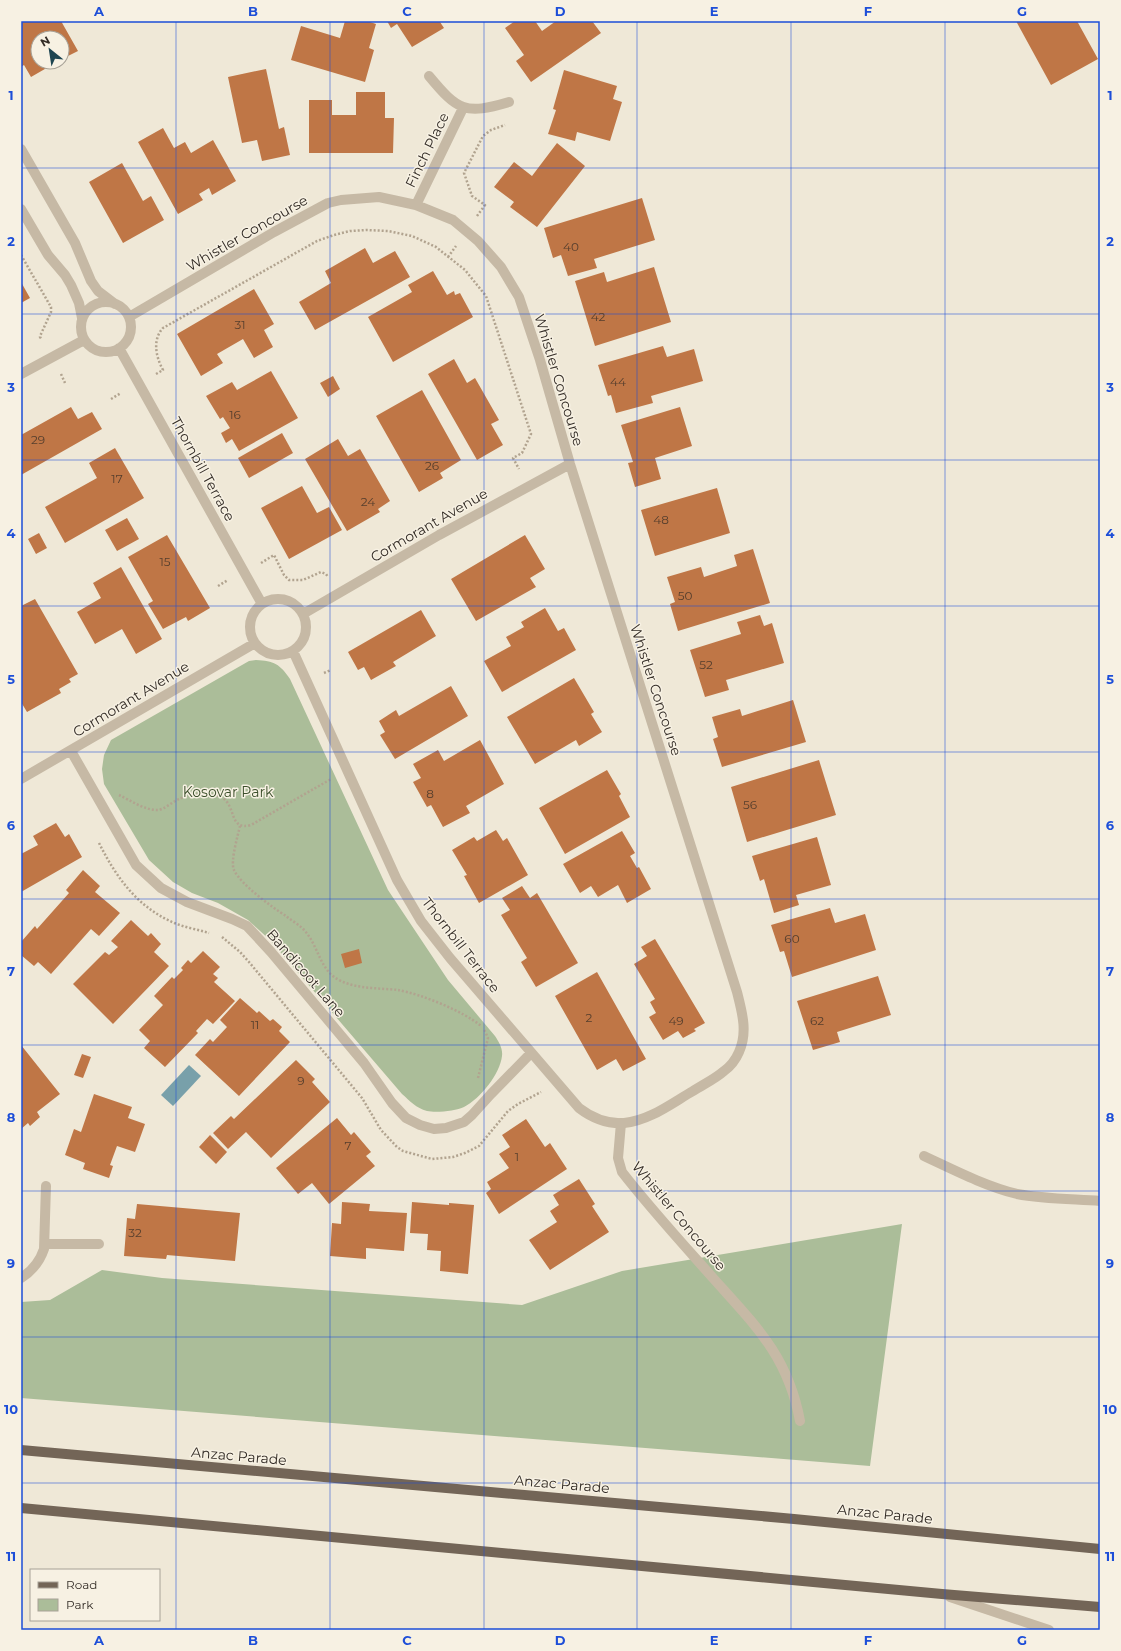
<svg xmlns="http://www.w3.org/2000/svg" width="1121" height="1651" viewBox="0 0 1121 1651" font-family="Montserrat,sans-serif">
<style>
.green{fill:#abbd99}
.water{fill:#78a0aa}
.building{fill:#bf7646}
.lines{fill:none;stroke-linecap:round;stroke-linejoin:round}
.path{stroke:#b1a38f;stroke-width:2.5;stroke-dasharray:2 2;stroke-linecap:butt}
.service{stroke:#c6b9a5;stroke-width:10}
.minor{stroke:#c6b9a5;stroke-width:10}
.primary{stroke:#736557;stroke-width:10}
.grid{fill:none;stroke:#1d4ed8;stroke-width:1;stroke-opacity:0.55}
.labels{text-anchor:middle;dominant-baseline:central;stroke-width:3;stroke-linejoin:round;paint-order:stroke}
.number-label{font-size:12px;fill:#553e2d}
.street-label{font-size:14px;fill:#322b25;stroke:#f7f1e3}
.park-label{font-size:14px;fill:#3c4f2b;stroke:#f7f1e3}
.neatline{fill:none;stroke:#1d4ed8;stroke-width:1.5}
.grid-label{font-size:13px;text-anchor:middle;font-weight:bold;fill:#1d4ed8}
</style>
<rect width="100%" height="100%" fill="#efe8d7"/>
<path class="green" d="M256,660C274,661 280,664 290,679L388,890L448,980L495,1036C499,1042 503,1049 502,1056C500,1074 480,1099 464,1107C456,1111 436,1113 427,1111C416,1108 410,1101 402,1094L270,940L248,920L218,903L192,893L173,882L149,860L104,784L102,769L104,755L111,740L249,661Z
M902,1224L870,1466L21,1398V1302L50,1300L102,1270L162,1278L522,1305L622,1271Z"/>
<path class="water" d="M189,1065L201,1076L173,1106L161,1095Z"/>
<path class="building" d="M21,21H61L78,51L62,59V38H38V62H57L31,77L24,65L21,67Z
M345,21H367L376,24L369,48L374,50L365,82L291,60L301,26L340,38Z
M387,21H442L440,22L444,28L412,47L397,24L391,28Z
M515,21H535L542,31L556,21H592L601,33L531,82L516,61L524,55L505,28Z
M1016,21H1077L1098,59L1051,85Z
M266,69L279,129L284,127L290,155L262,161L257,140L242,143L228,77Z
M564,70L617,86L613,99L622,102L610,141L577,132L575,141L548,134L556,110L553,109Z
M356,92H385V118H394L393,153H309V100H332V115H356Z
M163,128L174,148L185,142L191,153L213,140L236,181L212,195L209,188L199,194L203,200L178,214L138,142Z
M557,143L585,166L537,227L510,207L514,202L494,187L514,162L532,176Z
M122,163L143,201L151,196L164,220L123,243L89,182Z
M642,198L655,240L594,259L597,268L568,276L561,255L553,258L544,228Z
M365,248L373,263L395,251L410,277L315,330L299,302L331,283L325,271Z
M654,267L671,322L595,346L575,281L604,272L607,282Z
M433,271L447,295L454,291L455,295L460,293L473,317L393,362L368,317L412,292L408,285Z
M21,282L30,298L21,303Z
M254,289L274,324L264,330L273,347L254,358L243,339L217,354L223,363L201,376L177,334Z
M663,346L667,357L694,349L703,381L651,396L653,403L616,413L611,395L608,396L598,365Z
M454,359L467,383L475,378L499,420L491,424L503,445L477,460L428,374Z
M271,371L298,418L239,451L232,439L226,443L221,433L230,428L223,417L220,419L206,396L232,382L237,390Z
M333,376L340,389L328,397L320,383Z
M422,390L461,460L440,473L443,478L419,492L376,416Z
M71,407L78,419L92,412L102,429L21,475V435Z
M680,407L692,446L655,458L661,479L635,487L628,463L633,462L621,425Z
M282,433L293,453L249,478L238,458Z
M338,439L348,456L360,449L390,501L378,509L380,512L347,531L305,459Z
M115,448L144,498L65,543L45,507L97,478L89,463Z
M302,486L317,513L329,507L342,530L289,559L261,508Z
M717,488L730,533L655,556L641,510Z
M127,518L139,539L117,551L105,530Z
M39,533L47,548L36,554L28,539Z
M167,535L210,608L188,621L186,617L163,629L148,604L153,601L128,557Z
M525,535L545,569L530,578L536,587L476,621L451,579Z
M753,549L770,603L678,631L670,604L675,602L667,577L701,567L704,577L737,566L734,555Z
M121,567L162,639L136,654L122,629L95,644L77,612L101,598L93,583Z
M35,599L78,674L69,679L71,682L59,689L61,693L27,712L21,702V606Z
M545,608L558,631L564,628L576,650L502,692L484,661L511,646L506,637L524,627L521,622Z
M421,610L436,636L393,662L396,666L371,680L364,667L358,670L348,652Z
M760,615L764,626L772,623L784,663L726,680L729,690L705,697L690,650L741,634L737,622Z
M574,678L594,712L591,714L602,732L579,746L576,740L535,764L507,717Z
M451,686L468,716L395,759L380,735L385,732L379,721L396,710L399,716Z
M793,700L806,742L722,767L713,739L718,737L712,717L740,709L742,716Z
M480,740L504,784L466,806L470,813L443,827L431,805L427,807L413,782L421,778L413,764L438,750L444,761Z
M819,760L836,815L747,842L731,787Z
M607,770L621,794L619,796L630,817L565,854L539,808Z
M56,823L65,837L69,834L82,857L21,892V854L38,845L33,836Z
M496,830L503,841L507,838L528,875L479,903L464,876L467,875L452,850L474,837L477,841Z
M622,831L635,853L630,856L637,868L639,867L651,889L627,903L618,885L598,897L591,886L580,893L563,864Z
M817,837L831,885L796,895L799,905L774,913L764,879L760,881L752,856Z
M83,870L100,886L95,892L120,913L99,936L91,929L51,974L38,962L34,966L21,955V942L35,926L37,929L69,893L66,890Z
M522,886L530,898L537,893L578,963L536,987L521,962L527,958L501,915L510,910L502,898Z
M830,908L835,923L865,914L876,950L792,977L784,951L780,952L771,925Z
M131,920L148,936L151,933L161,944L154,952L169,966L113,1024L73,984L105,952L109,955L118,947L111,941Z
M655,939L705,1023L694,1029L696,1031L683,1038L678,1031L663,1040L649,1017L656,1013L650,1002L655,999L634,964L647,956L641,947Z
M359,949L362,963L345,968L341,954Z
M203,951L220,967L213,974L218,978L214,982L235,1001L213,1024L207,1019L196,1031L198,1033L165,1067L144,1048L150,1041L139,1030L163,1005L154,996L172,977L174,979L183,970L181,968L188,960L191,963Z
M597,972L646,1059L623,1071L616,1059L597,1070L555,996Z
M878,976L891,1015L837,1032L840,1042L813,1050L797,1001Z
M240,998L257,1013L259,1011L270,1021L273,1019L282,1027L279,1031L290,1042L239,1096L195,1055L210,1039L213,1042L227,1027L220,1020Z
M21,1045L60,1094L37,1112L40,1117L30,1126L28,1123L21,1129Z
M82,1054L91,1057L83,1078L74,1075Z
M296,1060L315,1079L312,1082L330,1102L271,1158L246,1132L228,1149L213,1133L231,1116L234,1119Z
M94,1094L132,1107L128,1118L145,1124L135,1152L117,1146L110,1165L113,1166L109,1178L83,1169L85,1163L65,1155L74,1129L81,1132Z
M337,1118L351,1135L354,1132L371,1152L366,1156L375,1166L329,1204L312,1183L298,1194L276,1168Z
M526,1119L545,1147L550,1143L567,1169L499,1214L486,1193L491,1189L487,1182L509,1168L499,1154L510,1147L502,1135Z
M210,1135L227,1152L216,1164L199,1147Z
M579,1179L595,1204L592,1206L609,1232L550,1270L529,1240L557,1222L550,1211L559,1205L553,1195Z
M342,1202L370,1204L369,1211L407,1213L404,1251L366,1248V1259L330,1256L332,1223L341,1224Z
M412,1202L449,1205V1203L474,1205L468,1274L440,1271L441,1251L427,1250L428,1234L410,1233Z
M137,1204L240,1213L235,1261L167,1255L166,1259L124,1256L127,1218L135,1219Z"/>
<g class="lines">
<path class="path" d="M477,216L485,205L472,196L464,173L483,136L491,130L505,125
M21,255L51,307V312L41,334L40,337L42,340
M448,257L456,246
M61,374L65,383
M156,374L163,370C156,357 152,340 163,328L317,241L334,235L350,231L366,230L388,231L412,236L436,247L465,270L486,296L531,434L522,453L513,458L519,469
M111,399L121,393
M261,563L274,555L284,575L289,580H303L321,572L326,574L328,577
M218,586L228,580
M324,673L331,670
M119,795C130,800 144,810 157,810C164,810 172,802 179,799C190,794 210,792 221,797C237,805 228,831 251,825L331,779
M240,826C238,835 230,862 234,870C241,885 272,907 286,916C292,921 300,925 305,931C319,947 320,972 341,981C358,989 380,988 398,990C421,994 463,1011 481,1026
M99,843C115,875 135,904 168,920C181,927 196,929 209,933
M222,937L240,952L249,962L362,1098L381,1130L397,1147L403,1151L432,1159L453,1157L465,1153L479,1146L508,1111L518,1104L541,1092
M478,1078L488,1038L484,1029"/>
<path class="service" d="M621,1123L618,1158L622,1172C650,1208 682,1243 713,1278C755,1325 788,1356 800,1421
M924,1156C954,1170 985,1186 1017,1194C1044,1199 1073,1199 1100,1201"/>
<path class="minor" d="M429,76C458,111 465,115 509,102
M21,149L75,243L91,281L98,291L115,304
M416,205L463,108
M21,209L48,255L65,275L71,285L79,303L82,318
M81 327a25 25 0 1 1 50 0a25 25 0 1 1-50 0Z
M129,317L274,232L328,203L341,200L379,197L416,205L453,220L478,241L501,267L519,297L540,360L570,464L737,992C742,1012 748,1032 739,1052C736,1059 731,1066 724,1071C715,1079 704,1084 693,1091C672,1103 649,1121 624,1123C608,1124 592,1118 579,1108L450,958L421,921L397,880L293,651
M119,348L262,604
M21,374L84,340
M250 627a28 28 0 1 1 56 0a28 28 0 1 1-56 0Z
M303,614L439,535L570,464
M71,751L136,865L161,888L187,902L232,919L247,926L271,952L364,1063L392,1103L406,1118L420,1125L434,1129L446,1128L464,1122L472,1115L491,1094L531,1053
M21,779L255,643
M45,1244H99
M21,1278C32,1271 40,1261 44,1249L46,1186
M950,1597L1049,1630"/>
<path class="primary" d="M21,1450L794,1519L1100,1549
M21,1508L942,1594L1100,1607"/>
</g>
<path class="grid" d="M176,21V1630M330,21V1630M484,21V1630M637,21V1630M791,21V1630M945,21V1630M21,168H1100M21,314H1100M21,460H1100M21,606H1100M21,752H1100M21,899H1100M21,1045H1100M21,1191H1100M21,1337H1100M21,1483H1100"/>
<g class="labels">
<g class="number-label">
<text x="571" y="246">40</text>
<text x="598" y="316">42</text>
<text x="240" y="324">31</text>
<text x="618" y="381">44</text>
<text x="235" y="414">16</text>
<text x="38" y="439">29</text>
<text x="432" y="465">26</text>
<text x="117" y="478">17</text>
<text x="368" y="501">24</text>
<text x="661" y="519">48</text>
<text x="165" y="561">15</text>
<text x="685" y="595">50</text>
<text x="706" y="664">52</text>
<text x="430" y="793">8</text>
<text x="750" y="804">56</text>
<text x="792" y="938">60</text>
<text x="589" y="1017">2</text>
<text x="676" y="1020">49</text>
<text x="817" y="1020">62</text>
<text x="255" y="1024">11</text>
<text x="301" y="1080">9</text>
<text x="348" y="1145">7</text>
<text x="517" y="1156">1</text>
<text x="135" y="1232">32</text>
</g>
<g class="street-label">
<text transform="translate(427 150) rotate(-64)">Finch Place</text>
<text transform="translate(247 233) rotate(-30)">Whistler Concourse</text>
<text transform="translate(559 380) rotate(73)">Whistler Concourse</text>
<text transform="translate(203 469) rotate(61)">Thornbill Terrace</text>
<text transform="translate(429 525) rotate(-30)">Cormorant Avenue</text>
<text transform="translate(656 690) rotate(72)">Whistler Concourse</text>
<text transform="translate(131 699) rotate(-31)">Cormorant Avenue</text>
<text transform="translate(461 945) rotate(52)">Thornbill Terrace</text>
<text transform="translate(306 973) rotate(49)">Bandicoot Lane</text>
<text transform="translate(679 1216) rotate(50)">Whistler Concourse</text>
<text transform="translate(239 1456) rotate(5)">Anzac Parade</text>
<text transform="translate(562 1484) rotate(5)">Anzac Parade</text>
<text transform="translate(885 1514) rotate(6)">Anzac Parade</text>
</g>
<g class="park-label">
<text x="228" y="792">Kosovar Park</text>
</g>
</g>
<rect width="1121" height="1651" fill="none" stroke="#f7f1e3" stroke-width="44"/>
<rect x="30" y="1569" width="130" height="52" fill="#f7f1e3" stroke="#a8a297"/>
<rect x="38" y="1582" width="20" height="6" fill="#736557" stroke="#a8a297"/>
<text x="66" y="1589" font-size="12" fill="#322b25">Road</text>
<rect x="38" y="1599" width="20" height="12" fill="#abbd99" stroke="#a8a297"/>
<text x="66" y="1609" font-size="12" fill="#322b25">Park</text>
<g transform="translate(50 50) rotate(330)"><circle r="19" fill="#f7f1e3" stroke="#a8a297"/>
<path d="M0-3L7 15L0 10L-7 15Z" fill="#1e4551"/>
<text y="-6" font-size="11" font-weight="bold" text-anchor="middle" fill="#322b25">N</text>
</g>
<rect x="22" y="22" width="1077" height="1607" class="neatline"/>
<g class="grid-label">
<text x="99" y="16">A</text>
<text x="253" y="16">B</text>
<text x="407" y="16">C</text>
<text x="560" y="16">D</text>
<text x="714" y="16">E</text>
<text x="868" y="16">F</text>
<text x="1022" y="16">G</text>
<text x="11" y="100">1</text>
<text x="1110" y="100">1</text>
<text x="11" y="246">2</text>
<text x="1110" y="246">2</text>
<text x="11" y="392">3</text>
<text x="1110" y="392">3</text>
<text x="11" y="538">4</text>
<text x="1110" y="538">4</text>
<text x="11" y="684">5</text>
<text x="1110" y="684">5</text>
<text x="11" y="830">6</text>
<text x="1110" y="830">6</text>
<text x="11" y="976">7</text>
<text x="1110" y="976">7</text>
<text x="11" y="1122">8</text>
<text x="1110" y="1122">8</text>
<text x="11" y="1268">9</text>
<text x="1110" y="1268">9</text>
<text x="11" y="1414">10</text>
<text x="1110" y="1414">10</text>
<text x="11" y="1561">11</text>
<text x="1110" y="1561">11</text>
<text x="99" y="1645">A</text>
<text x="253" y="1645">B</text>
<text x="407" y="1645">C</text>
<text x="560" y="1645">D</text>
<text x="714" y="1645">E</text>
<text x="868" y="1645">F</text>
<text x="1022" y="1645">G</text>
</g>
</svg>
